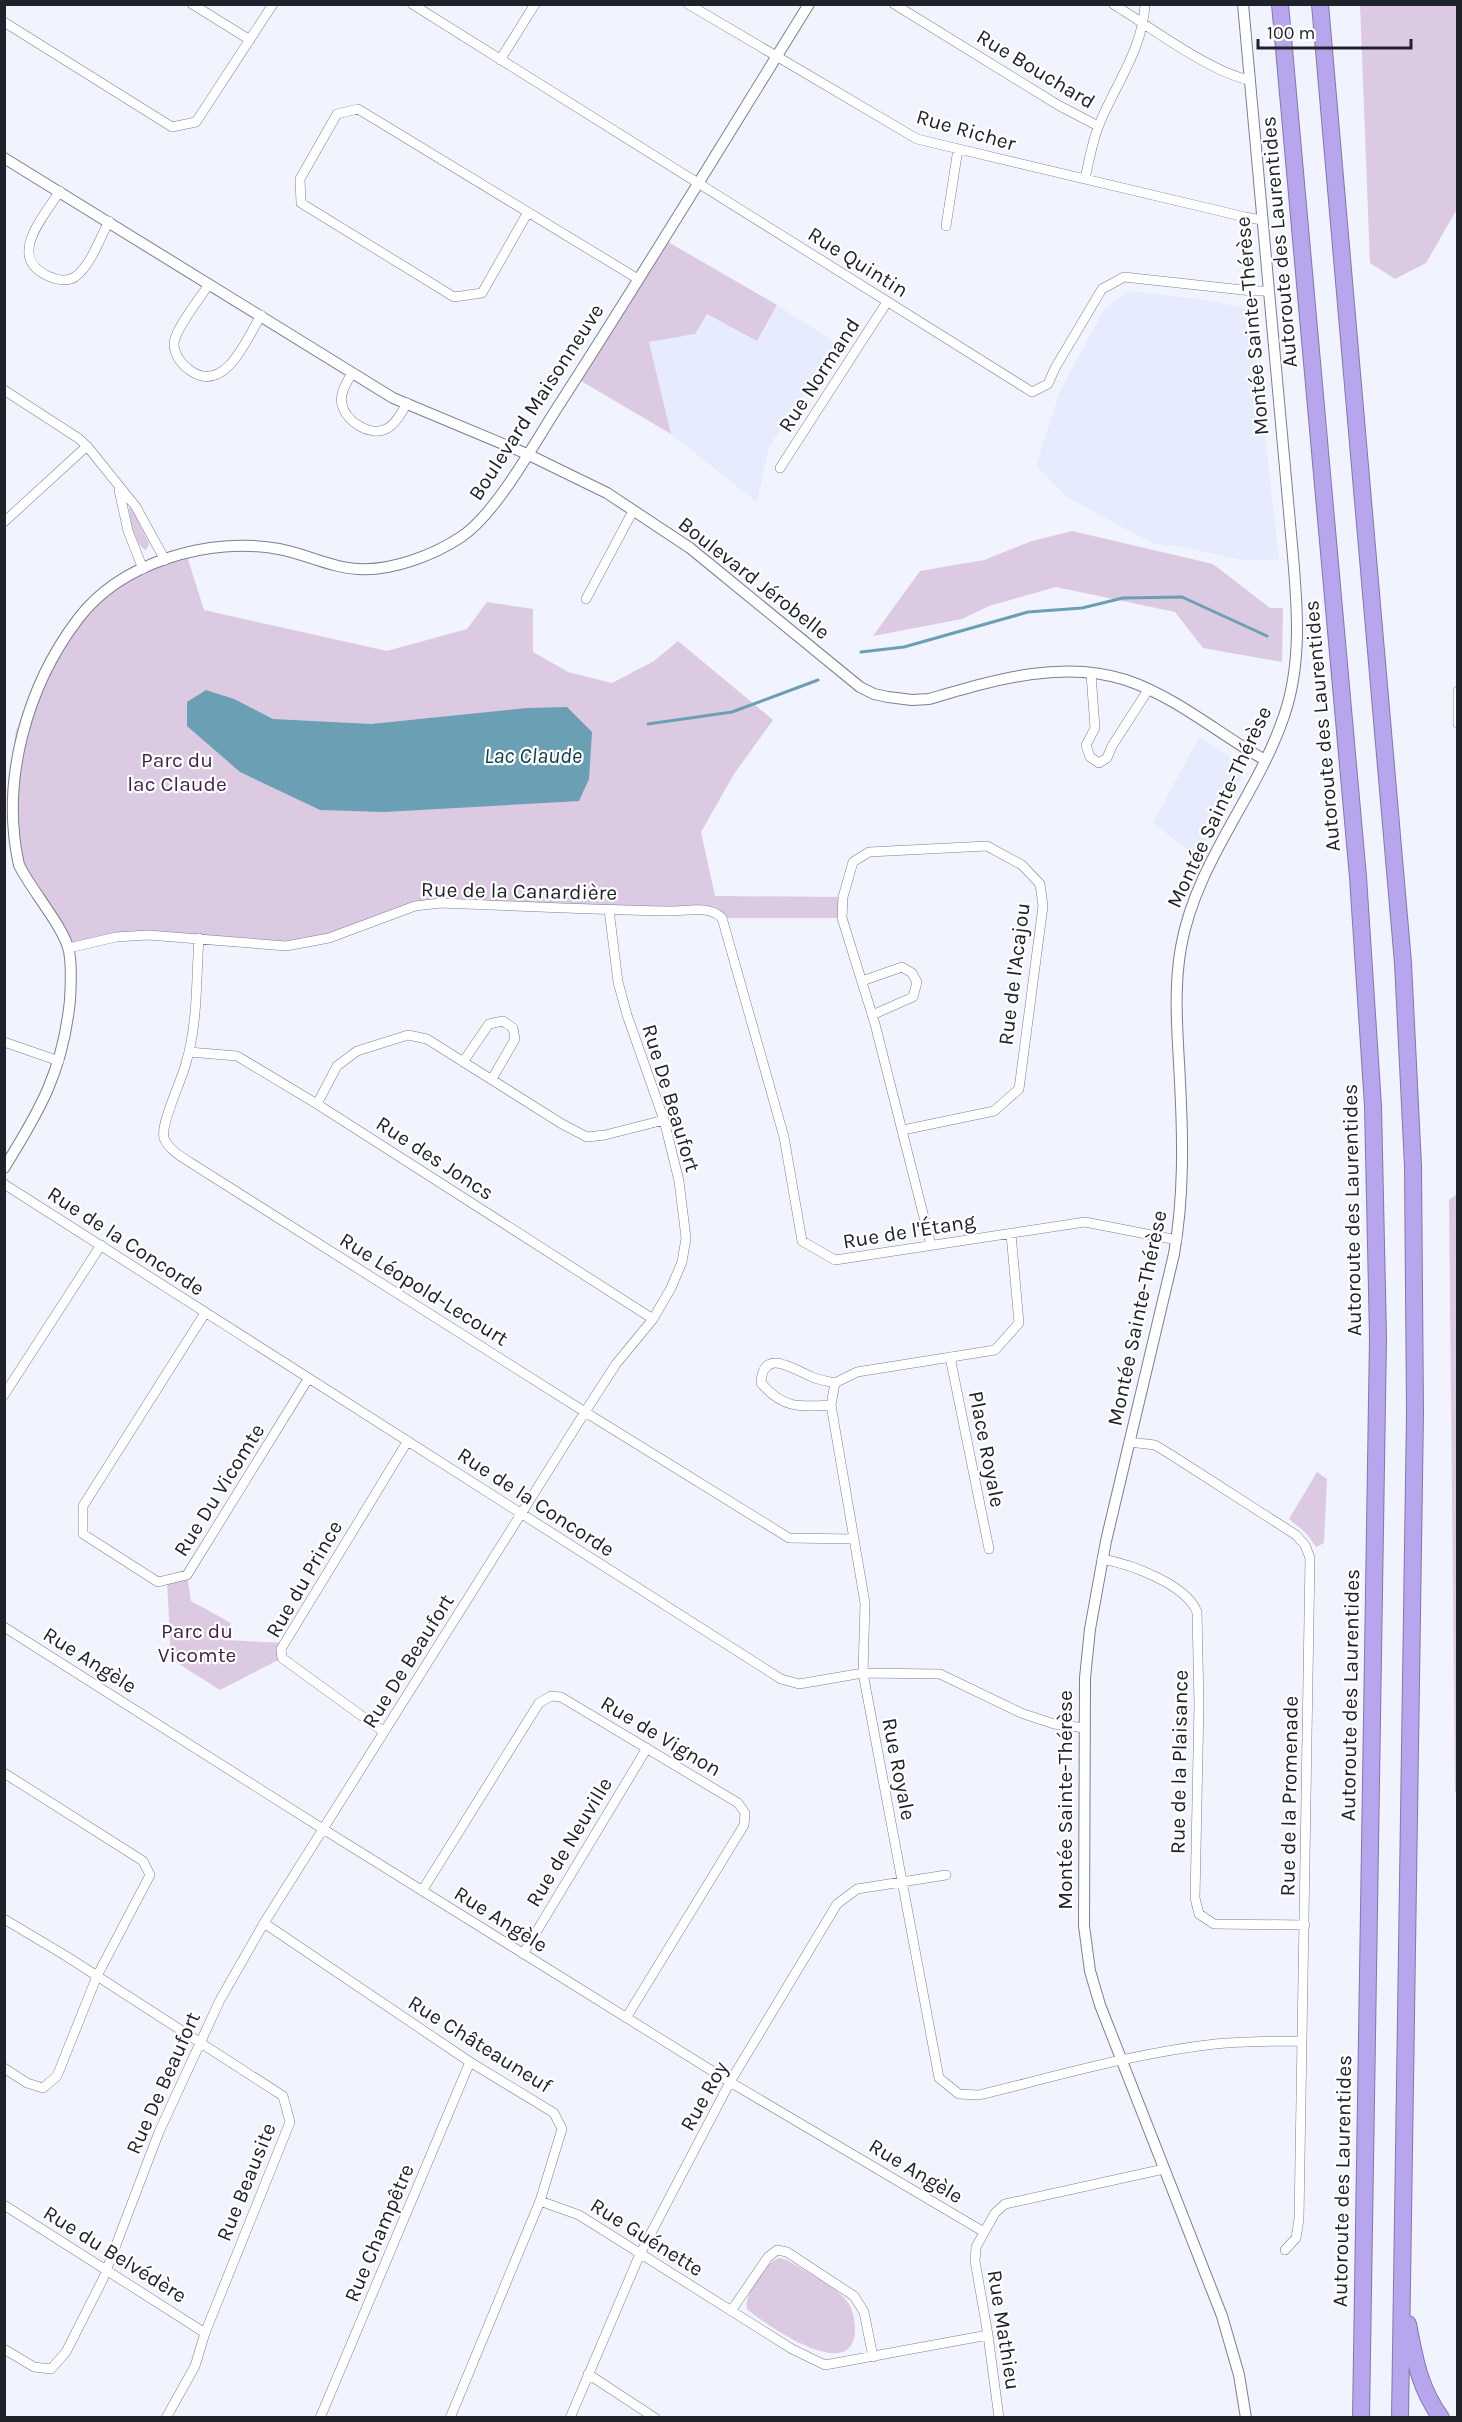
<svg xmlns="http://www.w3.org/2000/svg" width="1462" height="2422" viewBox="0 0 1462 2422" font-family="Karla,sans-serif">
<style>
.built{fill:#e6ecfe}
.green{fill:#dcc9e2}
.water{fill:#6ba0b4}
.lines{fill:none;stroke-linecap:round;stroke-linejoin:round}
.stream{stroke:#6ba0b4;stroke-width:3}
.minor-casing{stroke:#798095;stroke-width:10}
.tertiary-casing{stroke:#798095;stroke-width:12}
.motorway-casing{stroke:#8278aa;stroke-width:18}
.minor{stroke:#fff;stroke-width:9}
.tertiary{stroke:#fff;stroke-width:10}
.motorway{stroke:#b7a6ee;stroke-width:16}
.labels{text-anchor:middle;dominant-baseline:central;stroke-width:4.5;stroke-linejoin:round;paint-order:stroke}
.street-label{font-size:21px;fill:#20222b;stroke:#fff}
.park-label{font-size:21px;fill:#421d4d;stroke:#fff}
.water-label{font-size:22px;font-style:italic;fill:#0c3c4c;stroke:#fff}
</style>
<rect width="100%" height="100%" fill="#f1f4fe"/>
<path class="built" d="M1128,291L1208,300L1251,310L1279,560H1242L1182,547L1152,543L1065,496L1036,466L1060,391L1104,310Z
M777,305L837,344L769,447L757,502L671,434L649,342L695,334L707,314L757,341Z
M1199,737L1236,761L1244,773L1197,857L1153,823Z"/>
<path class="green" d="M1360,5H1457V209L1426,263L1395,279L1370,263Z
M663,239L777,305L757,341L707,314L695,334L649,342L671,434L576,378Z
M129,508L132,509L148,541L149,544L146,550C134,544 130,521 129,508Z
M1072,531L1213,564L1270,608H1283L1282,662L1203,648L1175,612L1056,587L989,606L962,619L873,636L920,571L984,560L1032,541Z
M186,553L204,610L387,651L467,629L487,602L533,609V652L568,672L612,683L654,661L678,641L773,720L734,774L701,832L715,896L843,897L842,918H722L717,913L415,906L329,938L286,946L148,935L69,948L28,881L9,831L7,794L16,731L36,683L100,595Z
M1457,1194L1458,1792H1455L1449,1200Z
M1317,1472L1327,1479L1324,1543L1316,1547L1306,1533L1289,1519Z
M187,1575L191,1601L231,1623L225,1640L284,1643L282,1658L220,1690L171,1659L167,1580Z
M779,2258L787,2260C801,2269 834,2286 844,2298C853,2307 855,2319 855,2332C851,2385 765,2324 747,2309C743,2296 766,2261 779,2258Z"/>
<path class="water" d="M206,690L234,699L273,719L371,724L527,708L567,707L592,732L589,779L579,801L384,812L320,810L240,772L187,726V702Z"/>
<g class="lines">
<path class="stream" d="M861,652L904,647L1028,612L1082,608L1123,598L1182,597L1267,636
M648,724L732,712L818,680"/>
<defs>
<path id="minor" d="M192,4L250,40
M412,4L1032,392L1048,384L1055,368L1102,289L1124,277L1252,291H1269
M688,4L917,139L1245,217L1262,220
M894,4L1058,105L1098,126
M1113,4C1149,26 1211,73 1250,80
M4,22L172,127L196,122L273,4
M500,60L535,4
M1085,179C1089,161 1092,142 1099,125C1115,85 1143,49 1145,4
M60,191C44,216 6,257 48,276C56,280 67,282 75,277C91,265 100,238 109,221
M528,212L482,293L454,297L301,203L300,179L337,114L358,109L638,279
M946,226L958,149
M209,284C201,297 174,330 174,344C174,355 182,365 191,371C225,394 247,339 261,315
M352,373C347,382 339,394 342,404C345,421 370,437 386,429C396,424 402,412 407,403
M4,390L78,438L87,446L136,507L165,560
M780,468L887,302
M119,490L128,531L143,569
M4,522L87,446
M586,599L633,511
M1091,674L1095,728L1086,745L1090,757L1099,763L1107,758L1112,746L1148,690
M1458,691V724
M199,938C196,980 198,1023 186,1063C182,1080 160,1124 164,1138C168,1151 189,1161 199,1168L585,1412L789,1538L854,1539
M69,948L116,937L148,935L286,946L329,938L415,906L441,903C516,906 591,910 666,911C684,912 708,904 722,918L784,1137L802,1241L835,1260L1085,1222L1177,1240
M862,981L902,967L912,973L917,982L913,997L872,1015
M4,1042L59,1061
M189,1052L237,1056L317,1104L653,1319
M463,1062L489,1024L503,1021L513,1028L515,1039L492,1079
M317,1104L337,1066L357,1051L408,1035L427,1039L562,1124L587,1137L605,1135L664,1120
M903,1130L994,1111L1019,1089L1043,906L1040,884L1022,865L987,846L869,852L853,862L843,897L842,918L875,1024L931,1245
M4,1184L781,1679L799,1684L863,1673L940,1674L1021,1713L1054,1724L1085,1728
M1011,1234L1019,1323L995,1350L857,1372L835,1383L831,1405L865,1603L863,1673L939,2078L959,2094L979,2095C1057,2076 1135,2053 1215,2044C1244,2041 1273,2041 1302,2041
M205,1313L83,1506V1534L158,1582L187,1575L308,1379
M950,1357L989,1549
M4,1395L101,1245
M831,1405C800,1407 783,1409 761,1383C763,1347 793,1369 812,1377C819,1380 827,1381 835,1383
M1129,1442L1155,1445L1173,1456L1296,1535L1305,1545L1310,1558L1299,2219L1296,2238L1285,2250
M1102,1559C1130,1564 1186,1584 1197,1612L1199,1705L1195,1898L1199,1914L1214,1924L1305,1925
M4,1627L323,1829L730,2082L984,2232
M384,1732L282,1658L281,1649L407,1442
M4,1773L143,1861L150,1875L97,1976L57,2076L43,2088L27,2083L4,2068
M422,1891L539,1703L551,1696L561,1697L738,1803L745,1813L744,1825L626,2018
M4,1919L66,1956L283,2096L290,2122L205,2333L195,2366L166,2418
M264,1923L470,2062L554,2113L562,2129L540,2201L450,2418
M523,1954L647,1748
M540,2201L579,2215L792,2349L825,2365L988,2335
M4,2205L205,2333
M731,2311L768,2257L777,2250L787,2252L854,2296L864,2312L873,2357
M4,2349L34,2367L51,2369L66,2352L103,2279L159,2132L220,2000L264,1923L585,1412L616,1364L653,1319L671,1288L682,1262L686,1238L679,1181L664,1120L627,1015L618,982L609,910
M588,2374L655,2418
M320,2418L470,2062
M570,2418L640,2254L730,2082L837,1904L857,1889L946,1875
M999,2418L988,2335L975,2261L976,2247L995,2213L1005,2204L1164,2169"/>
<path id="tertiary" d="M1243,4L1292,545C1297,602 1303,661 1284,716C1257,796 1196,862 1181,947C1173,992 1178,1037 1180,1082C1183,1140 1184,1197 1174,1254L1106,1541L1090,1629L1085,1678L1084,1926L1090,1971L1100,2005L1222,2316L1239,2375L1246,2418
M4,158L393,398L527,454L607,493L690,548L860,687L874,694L888,697L912,700L929,699C991,681 1061,659 1126,680C1176,697 1219,734 1265,760
M4,1168C41,1109 63,1070 70,1000C71,984 72,967 69,951C64,927 31,890 19,865C0,781 27,686 78,619C121,562 210,536 279,549C306,554 332,568 359,569C392,571 434,555 461,537C497,513 534,443 559,405C644,273 726,138 809,4"/>
<path id="motorway" d="M1280,4L1358,877L1373,1106L1378,1337L1361,2418
M1320,4L1403,963L1413,1166L1415,1413L1400,2418
M1408,2324C1415,2360 1419,2387 1441,2418"/>
</defs>
<use href="#minor" class="minor-casing"/>
<use href="#tertiary" class="tertiary-casing"/>
<use href="#motorway" class="motorway-casing"/>
<use href="#minor" class="minor"/>
<use href="#tertiary" class="tertiary"/>
<use href="#motorway" class="motorway"/>
</g>
<g class="labels">
<g class="street-label">
<text transform="translate(1036 69) rotate(31)">Rue Bouchard</text>
<text transform="translate(966 130) rotate(16)">Rue Richer</text>
<text transform="translate(1279 242) rotate(-95)">Autoroute des Laurentides</text>
<text transform="translate(858 262) rotate(32)">Rue Quintin</text>
<text transform="translate(1252 326) rotate(-95)">Montée Sainte-Thérèse</text>
<text transform="translate(819 375) rotate(-57)">Rue Normand</text>
<text transform="translate(536 402) rotate(-57)">Boulevard Maisonneuve</text>
<text transform="translate(754 578) rotate(38)">Boulevard Jérobelle</text>
<text transform="translate(1322 726) rotate(-95)">Autoroute des Laurentides</text>
<text transform="translate(1219 807) rotate(-65)">Montée Sainte-Thérèse</text>
<text transform="translate(519 891) rotate(1)">Rue de la Canardière</text>
<text transform="translate(1014 974) rotate(-83)">Rue de l'Acajou</text>
<text transform="translate(671 1098) rotate(73)">Rue De Beaufort</text>
<text transform="translate(435 1158) rotate(33)">Rue des Joncs</text>
<text transform="translate(1352 1210) rotate(-91)">Autoroute des Laurentides</text>
<text transform="translate(909 1231) rotate(-9)">Rue de l'Étang</text>
<text transform="translate(126 1241) rotate(33)">Rue de la Concorde</text>
<text transform="translate(424 1289) rotate(32)">Rue Léopold-Lecourt</text>
<text transform="translate(1137 1318) rotate(-78)">Montée Sainte-Thérèse</text>
<text transform="translate(987 1449) rotate(79)">Place Royale</text>
<text transform="translate(219 1490) rotate(-58)">Rue Du Vicomte</text>
<text transform="translate(536 1502) rotate(33)">Rue de la Concorde</text>
<text transform="translate(304 1579) rotate(-60)">Rue du Prince</text>
<text transform="translate(90 1660) rotate(32)">Rue Angèle</text>
<text transform="translate(408 1661) rotate(-58)">Rue De Beaufort</text>
<text transform="translate(1350 1695) rotate(-89)">Autoroute des Laurentides</text>
<text transform="translate(661 1736) rotate(31)">Rue de Vignon</text>
<text transform="translate(1179 1762) rotate(-89)">Rue de la Plaisance</text>
<text transform="translate(899 1769) rotate(79)">Rue Royale</text>
<text transform="translate(1289 1796) rotate(-89)">Rue de la Promenade</text>
<text transform="translate(1065 1800) rotate(-90)">Montée Sainte-Thérèse</text>
<text transform="translate(569 1842) rotate(-59)">Rue de Neuville</text>
<text transform="translate(501 1919) rotate(32)">Rue Angèle</text>
<text transform="translate(480 2044) rotate(32)">Rue Châteauneuf</text>
<text transform="translate(163 2083) rotate(-66)">Rue De Beaufort</text>
<text transform="translate(704 2096) rotate(-61)">Rue Roy</text>
<text transform="translate(916 2171) rotate(31)">Rue Angèle</text>
<text transform="translate(1342 2181) rotate(-89)">Autoroute des Laurentides</text>
<text transform="translate(246 2182) rotate(-68)">Rue Beausite</text>
<text transform="translate(379 2233) rotate(-67)">Rue Champêtre</text>
<text transform="translate(647 2237) rotate(32)">Rue Guénette</text>
<text transform="translate(115 2254) rotate(32)">Rue du Belvédère</text>
<text transform="translate(1004 2330) rotate(81)">Rue Mathieu</text>
</g>
<g class="park-label">
<text x="177" y="760">Parc du<tspan x="177" dy="24">lac Claude</tspan></text>
<text x="197" y="1631">Parc du<tspan x="197" dy="24">Vicomte</tspan></text>
</g>
<g class="water-label">
<text x="533" y="756">Lac Claude</text>
</g>
</g>
<rect width="1462" height="2422" fill="none" stroke="#20222b" stroke-width="12"/>
<path d="M1258 39v9h153v-9" fill="none" stroke="#20222b" stroke-width="3"/>
<text x="1267" y="39" font-size="18" fill="#20222b" stroke="#ffffff" stroke-width="4.5" paint-order="stroke">100 m</text>
</svg>
